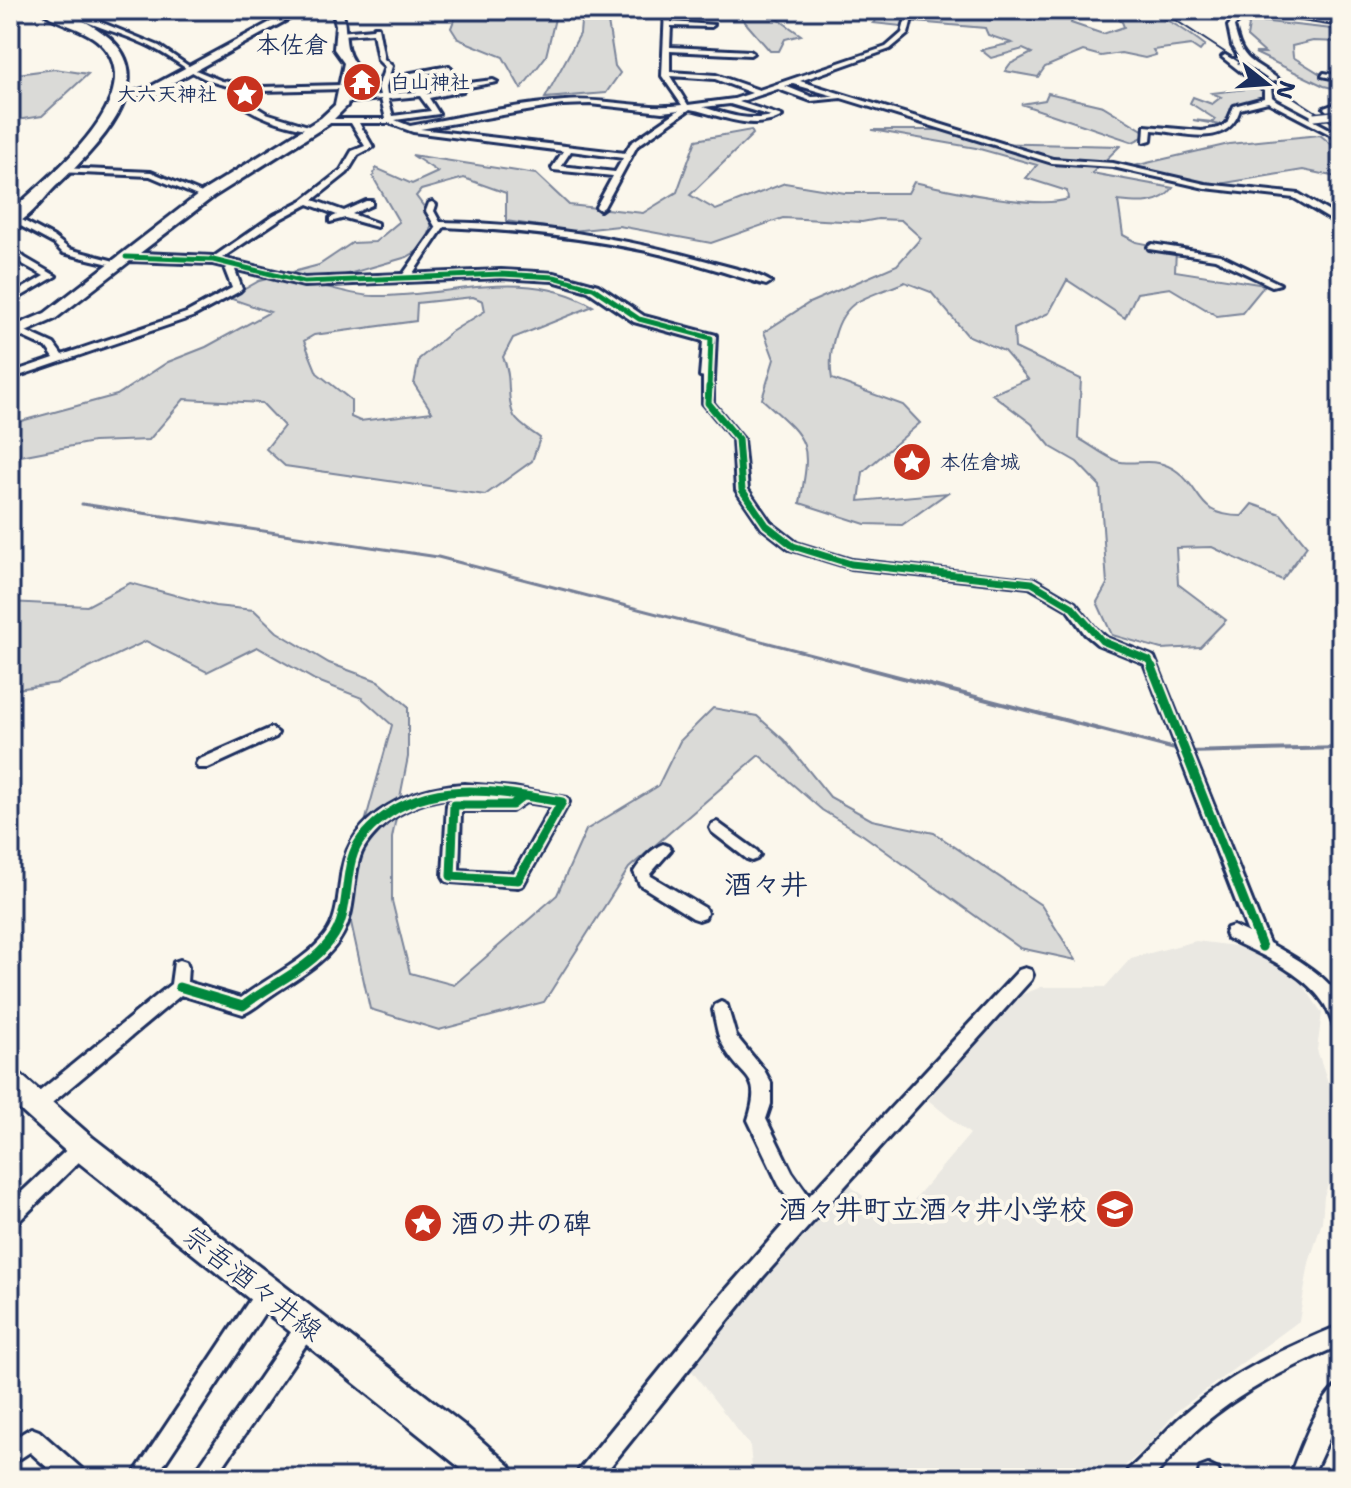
<svg xmlns="http://www.w3.org/2000/svg" width="1351" height="1488" viewBox="0 0 1351 1488" font-family="'Shantell Sans','Klee One',sans-serif">
<style>
.built{fill:#eae8e2}
.green{fill:#dadad7;stroke:#7a849a;stroke-width:2;fill-rule:evenodd}
.lines{fill:none;stroke-linecap:round;stroke-linejoin:round}
.stream-far1{stroke:#747e96;stroke-width:3}
.stream{stroke:#747e96;stroke-width:4}
.street-casing{stroke:#1b2f5e;stroke-width:6}
.secondary-casing{stroke:#1b2f5e;stroke-width:6}
.highway-casing{stroke:#1b2f5e;stroke-width:6}
.street{fill:#fbf7ec;fill-rule:evenodd}
.secondary{fill:#fbf7ec;fill-rule:evenodd}
.highway{fill:#fbf7ec;fill-rule:evenodd}
.rail{stroke:#1b2f5e;stroke-width:2}
.street-bridge-casing{stroke:#1b2f5e;stroke-width:10;stroke-linecap:butt}
.street-bridge{stroke:#fbf7ec;stroke-width:7}
.cycleway-far2-casing{stroke:#fbf7ec;stroke-width:8}
.cycleway-far1-casing{stroke:#fbf7ec;stroke-width:11}
.cycleway-casing{stroke:#fbf7ec;stroke-width:14}
.cycleway-far2{stroke:#00873e;stroke-width:5}
.cycleway-far1{stroke:#00873e;stroke-width:7}
.cycleway{stroke:#00873e;stroke-width:9}
.labels{text-anchor:middle;dominant-baseline:central;stroke-width:8;stroke-linejoin:round;paint-order:stroke}
.far-poi-label{font-size:20px;font-weight:bold;fill:#1b2f5e;stroke:#fbf7ec;text-anchor:start}
.far-quarter-label{font-size:24px;font-weight:bold;fill:#1b2f5e;stroke:#fbf7ec}
.quarter-label{font-size:28px;font-weight:bold;fill:#1b2f5e;stroke:#fbf7ec}
.near-poi-label{font-size:28px;font-weight:bold;fill:#1b2f5e;stroke:#fbf7ec;text-anchor:end}
.near-street-label{font-size:28px;fill:#1b2f5e;stroke:#fbf7ec}
</style>
<rect width="100%" height="100%" fill="#fbf7ec"/>
<filter id="ink" filterUnits="userSpaceOnUse"><feTurbulence type="fractalNoise" baseFrequency=".0125" numOctaves="2"/><feDisplacementMap in="SourceGraphic" scale="16" xChannelSelector="R" yChannelSelector="G"/><feConvolveMatrix kernelMatrix="1 2 1 2 8 2 1 2 1" color-interpolation-filters="sRGB"/></filter>
<g filter="url(#ink)">
<path class="built" d="M1196,941L1243,947L1267,956L1299,979L1322,1013L1317,1050L1341,1121V1150L1324,1196L1322,1222L1309,1263L1299,1321L1177,1411L1147,1447L1111,1478H753L750,1446L688,1366L847,1183L895,1222L970,1134L928,1100L1014,998L1041,987H1105L1131,958Z"/>
<path class="green" d="M458,10H557L546,56L521,89L503,57L458,39L451,28Z
M582,10H628L620,11L608,22L615,66L620,73L606,93L545,98L580,34Z
M721,10H793L778,19L801,35L785,39L779,51H770L738,14Z
M887,10H921L990,20L1011,10H1075L1071,23L1103,34L1124,27L1122,22L1109,12C1152,9 1171,19 1205,45L1200,51L1191,45L1153,50L1156,55L1145,58L1121,53L1101,56L1083,51L1045,67L1038,77L1005,71L1010,64L1032,53L1023,49L991,58L981,50L1012,43L988,35L985,28L904,21L901,26L873,23Z
M1241,19L1341,30V42L1313,41L1292,46L1293,57L1319,73L1341,79V90L1324,86L1255,53H1265L1247,37L1249,25Z
M55,69L88,74L42,116L10,121V75Z
M1263,87L1267,97L1235,107L1232,120L1225,126L1193,120L1213,122L1215,119L1190,103L1193,97L1212,104L1221,97L1212,93Z
M1048,93L1103,106L1149,134L1133,142L1021,104L1045,100Z
M751,130L753,134L690,195L716,210L785,183L845,193H908L914,182C949,190 1037,210 1068,199L1067,191L1026,178L1037,165L976,148L872,130H943L983,143L1120,146L1092,173L1173,188C1160,206 1137,203 1118,201L1123,235L1136,242L1176,250L1175,271L1265,285L1242,313L1217,316L1170,288L1137,293L1125,318L1067,280L1049,313L1014,329L1015,348L1081,379L1078,438C1091,445 1104,456 1117,461C1134,467 1155,454 1178,472C1204,492 1196,516 1242,516L1252,504L1281,514L1307,546L1282,580L1212,547L1176,548L1178,584L1226,620L1200,647L1161,649L1112,635L1097,602L1107,584L1100,486L1077,462L1051,447L1032,424L992,394L1028,379L1004,351L967,335L931,292L905,282C889,289 871,294 857,302C834,316 828,356 832,379L903,405L920,423L863,472L859,501L947,493L902,525L865,524L800,503C812,440 809,441 762,399L774,359L764,332L809,303L897,265L921,238L901,220L878,219L862,222L783,218L711,243L619,226L572,231L506,221V193L464,178L421,190L416,196L433,219L426,246L407,257L314,284C333,288 355,296 375,296C451,297 523,266 593,306L513,338L503,357C513,378 505,397 514,416C519,425 532,432 540,438L532,461L485,495L285,466L266,449L284,426L262,403L184,399L149,440L93,442L10,458V424L117,395L168,362L206,347L270,312L229,298L259,281L319,265L352,243L375,242L399,222L373,177L376,168L412,184L438,172L412,155L536,174L569,205L643,213L677,192L696,140ZM473,297L483,301L485,311L451,332L419,359L414,384L432,412L360,421L351,417V400L317,373L304,341L314,335L416,321L417,303Z
M1320,135L1341,152V178L1303,170L1213,185L1134,166L1229,144Z
M130,583L215,606L254,610L277,632L329,663L378,681L408,706V757L392,838V901L410,973L454,985L557,895L586,830L658,786L680,741L713,708L757,716L784,740L830,797L872,820L934,833L1041,905L1076,960L1020,948L863,835L822,810L759,755L629,868L544,1002L439,1030L370,1009L345,895L392,725L362,698L315,680L257,647L207,672L146,641L58,683L10,690V602L87,606Z"/>
<g class="lines">
<path class="stream-far1" d="M82,504L438,557L869,669"/>
<path class="stream" d="M861,667L1179,750
M1188,752L1341,748"/>
<defs>
<path id="street" d="M62,10H71L159,46L193,69L222,81L262,87L343,85L347,87L343,89L262,91L246,89L240,97L266,113L318,129L314,131C285,125 255,118 232,97L239,88C198,82 188,67 155,49C126,33 90,27 62,10Z
M665,10H671V22L714,25L711,27L671,26L670,47L750,51L753,53L750,55L670,51V72L716,75L759,90L886,47L902,33L908,10H914L908,34L890,49L800,81L1053,159L1113,163L1205,184L1299,194L1341,219V226L1294,198L1205,188L1113,167L1052,163L841,98L811,101L778,89L739,102L782,116C753,133 719,114 690,109L637,146L604,207L600,210L596,207L613,176L553,170L552,168L563,151L413,132L389,123H359L373,147L358,155L347,173L313,200L344,211L366,201H372V205L352,214L377,223V227L345,218L330,222V218L337,215L308,204L280,219L216,262L209,260L274,215L303,200L341,170L352,151L365,146L351,123H322V119H386L381,99L342,103L338,101L380,95L378,87L385,67L378,60L373,33L341,35L339,32L373,29L374,27H378L384,59L392,66L386,87L387,94L417,92L406,74L449,66L461,84L493,80L497,82L463,88V91L429,98L439,114L395,120L410,126C460,117 512,105 564,101C603,97 642,110 682,105L662,76ZM447,70L456,88L427,94L413,76ZM670,76L715,79L752,93L734,99L688,105ZM793,84L834,96L812,97L785,86ZM420,96L431,111L393,116L388,99ZM590,104L662,112L679,110L631,143L625,153L420,129L562,105ZM730,104L771,116C748,122 725,114 703,107ZM571,151L623,158L615,172L561,166Z
M1098,10H1111L1108,12Z
M1237,10H1243V18L1234,26C1242,64 1252,59 1279,80L1272,82L1243,62L1237,63L1271,87L1272,97L1277,101L1341,135V140L1268,102L1240,109C1228,150 1183,132 1152,130L1151,140L1144,142L1145,126L1202,131L1219,128L1227,123L1234,106L1264,98V90L1222,57L1225,55L1232,59L1239,58L1232,46L1228,26L1237,17Z
M1324,73L1341,76V80L1322,76Z
M1341,102V106L1333,109L1341,115V119H1335L1324,108Z
M61,168L151,172L209,196L202,198L150,176L58,172V168Z
M432,202L436,205L434,211L440,222C530,223 621,237 707,261C727,267 753,271 771,282L766,285C726,273 687,260 647,251C580,237 512,230 444,227L407,282H401L399,280L436,228L426,211L429,203Z
M20,219L54,237L69,249L122,263L118,266L63,253L54,244L17,224L16,222Z
M1152,244L1220,255L1280,284L1272,286L1215,259L1149,249L1148,247Z
M10,245L25,258L56,276L10,303V296L44,276L19,262L10,253Z
M233,262L241,264L235,270L242,289L240,291L192,317L10,379V373L54,358L47,348L10,331V324L54,344L62,355L186,313L232,288L225,270Z
M708,373L713,376V403L743,439L748,490L770,522L797,543L852,560L1036,580L1075,603L1095,628L1107,638L1154,657L1269,943C1289,954 1337,980 1341,1005C1342,1013 1341,1023 1341,1031L1335,1029C1332,1021 1329,1012 1325,1005C1305,973 1260,954 1227,938L1225,933L1227,928L1233,926L1248,933L1144,663L1097,644L1085,634L1067,609L1029,587L851,568L789,549L762,528L736,490L733,439L703,403V376Z
M271,728L278,733L276,737L208,768H198L196,764L198,760Z
M464,784L514,788L567,798L569,802L523,885L518,887L451,882L446,881L443,876L447,805L449,801L508,799C463,794 423,794 386,823C376,832 364,844 360,857C352,882 356,910 343,934C328,963 294,979 269,997C260,1003 253,1010 243,1014L181,995L41,1112L35,1115L29,1112L26,1106L29,1100L171,984L174,962L180,960L186,962L188,967L187,982L241,998C268,977 304,962 325,935C339,917 338,891 342,869C353,811 412,788 464,784ZM526,802L552,806L514,873L459,870L461,811H512Z
M717,822L757,851L760,855L757,859L752,861L747,859L712,832L710,828L712,824Z
M663,844L668,846L671,850L650,874L651,876L705,908L707,913L705,918L699,920L693,918L640,885L634,872C640,862 652,848 663,844Z
M1025,968L1031,970L1033,975L1031,980L763,1277L601,1478H576L579,1470L712,1306L796,1210L779,1185L748,1120C763,1073 743,1082 724,1047C717,1036 716,1023 713,1010L715,1005L721,1002L727,1005L736,1036L764,1070L771,1083V1104L766,1119L792,1172L809,1196L1019,970Z
M82,1138L88,1141L91,1147L88,1153L17,1223L10,1225V1203L76,1141Z
M266,1283L273,1286L276,1293L273,1300L155,1478H131L259,1286Z
M307,1316L314,1319L317,1326L314,1333L215,1478H191L300,1319Z
M1341,1325V1345C1290,1367 1241,1391 1200,1427C1182,1442 1169,1462 1152,1478H1125L1128,1470C1149,1453 1164,1430 1185,1413C1231,1373 1285,1348 1341,1325Z
M1341,1384V1413L1311,1478H1289C1298,1456 1320,1392 1341,1384Z
M31,1428L39,1431L83,1470L86,1478H59L30,1452L10,1465V1441Z
M1208,1465L1218,1470L1221,1478H1198L1200,1468Z"/>
<path id="secondary" d="M293,10H305L158,91L118,101L112,98L150,87Z
M332,10H342C348,30 342,46 354,63L347,106L329,124L213,197L140,253L213,256L304,278L501,270L554,273L598,285L644,316L716,335L714,379L700,376L703,341L634,322L588,291L553,281L501,278L304,286L213,264L130,261L55,319L10,339V328L45,313L203,191L321,118L335,105L344,63L334,49L336,25Z
M1259,10L1341,19V25L1264,13Z
M10,1070L20,1074L92,1137L465,1426L510,1466L515,1478H473L72,1157L10,1101Z"/>
<path id="highway" d="M40,10C62,10 84,19 103,33C170,81 89,155 52,190C41,202 26,222 10,226V212C44,181 149,100 104,47C87,27 58,26 40,10Z"/>
</defs>
<use href="#street" class="street-casing"/>
<use href="#secondary" class="secondary-casing"/>
<use href="#highway" class="highway-casing"/>
<use href="#street" class="street"/>
<use href="#secondary" class="secondary"/>
<use href="#highway" class="highway"/>
<path class="rail" d="M1160,10L1341,128"/>
<defs>
<path id="street-bridge" d="M1314,117L1334,115"/>
</defs>
<use href="#street-bridge" class="street-bridge-casing"/>
<use href="#street-bridge" class="street-bridge"/>
<defs>
<path id="cycleway-far2" d="M126,257L213,260L304,282L501,274L554,277L593,288L639,319L711,338L709,389"/>
<path id="cycleway-far1" d="M709,387L708,403L738,439L742,490L766,525L793,546L851,564L1032,583L1071,606L1102,641L1149,660L1153,669"/>
<path id="cycleway" d="M1152,667L1262,947
M179,987L243,1006C271,984 309,969 331,940C349,917 344,885 352,858C356,843 368,829 381,819C434,777 500,792 562,802L518,880L451,876L454,805H512L523,796"/>
</defs>
<use href="#cycleway-far2" class="cycleway-far2-casing"/>
<use href="#cycleway-far1" class="cycleway-far1-casing"/>
<use href="#cycleway" class="cycleway-casing"/>
<use href="#cycleway-far2" class="cycleway-far2"/>
<use href="#cycleway-far1" class="cycleway-far1"/>
<use href="#cycleway" class="cycleway"/>
</g>
</g>
<defs>
<symbol id="temple-disc" viewBox="-11 -11 22 22"><circle r="9.5" fill="#c8321e" stroke="#fbf7ec"/><path d="M0-6L5-2H3V0L6.5 2.5H4V6H1.5V3h-3V6H-4V2.5H-6.5L-3 0V-2H-5Z" fill="#fff"/></symbol>
<symbol id="sight-disc" viewBox="-11 -11 22 22"><circle r="9.5" fill="#c8321e" stroke="#fbf7ec"/><path d="M0-6L1.8-2.2L6-1.7L2.9 1.2L3.7 5.4L0 3.3L-3.7 5.4L-2.9 1.2L-6-1.7L-1.8-2.2Z" fill="#fff"/></symbol>
<symbol id="school-disc" viewBox="-11 -11 22 22"><circle r="9.5" fill="#c8321e" stroke="#fbf7ec"/><path d="M0-5L7-2L0 1L-7-2ZM-4 1L0 2.5L4 1V4Q0 6-4 4Z" fill="#fff"/></symbol>
</defs>
<g fill-rule="evenodd">
<use href="#temple-disc" x="340" y="60" width="44" height="44"/>
<use href="#sight-disc" x="223" y="72" width="44" height="44"/>
<use href="#sight-disc" x="890" y="440" width="44" height="44"/>
<use href="#school-disc" x="1093" y="1187" width="44" height="44"/>
<use href="#sight-disc" x="401" y="1201" width="44" height="44"/>
</g>
<g class="labels">
<g class="far-poi-label">
<text x="390" y="82">白山神社</text>
<text x="217" y="94" text-anchor="end">大六天神社</text>
<text x="940" y="462">本佐倉城</text>
</g>
<g class="far-quarter-label">
<text x="292" y="45">本佐倉</text>
</g>
<g class="quarter-label">
<text x="766" y="884">酒々井</text>
</g>
<g class="near-poi-label">
<text x="1087" y="1209">酒々井町立酒々井小学校</text>
<text x="451" y="1223" text-anchor="start">酒の井の碑</text>
</g>
<g class="near-street-label">
<text transform="translate(253 1283) rotate(38)">宗吾酒々井線</text>
</g>
</g>
<rect width="1351" height="1488" fill="none" stroke="#fbf7ec" stroke-width="40"/>
<rect x="20" y="20" width="1311" height="1448" fill="none" stroke="#1b2f5e" stroke-width="3" filter="url(#ink)"/>
<g transform="translate(1267 84) rotate(107)" stroke="#fbf7ec" stroke-width="6" paint-order="stroke">
<path d="M0-6L14 30L0 20L-14 30Z" fill="#1b2f5e"/>
<text y="-12" font-size="22" font-weight="bold" text-anchor="middle" fill="#1b2f5e">N</text>
</g>
</svg>
